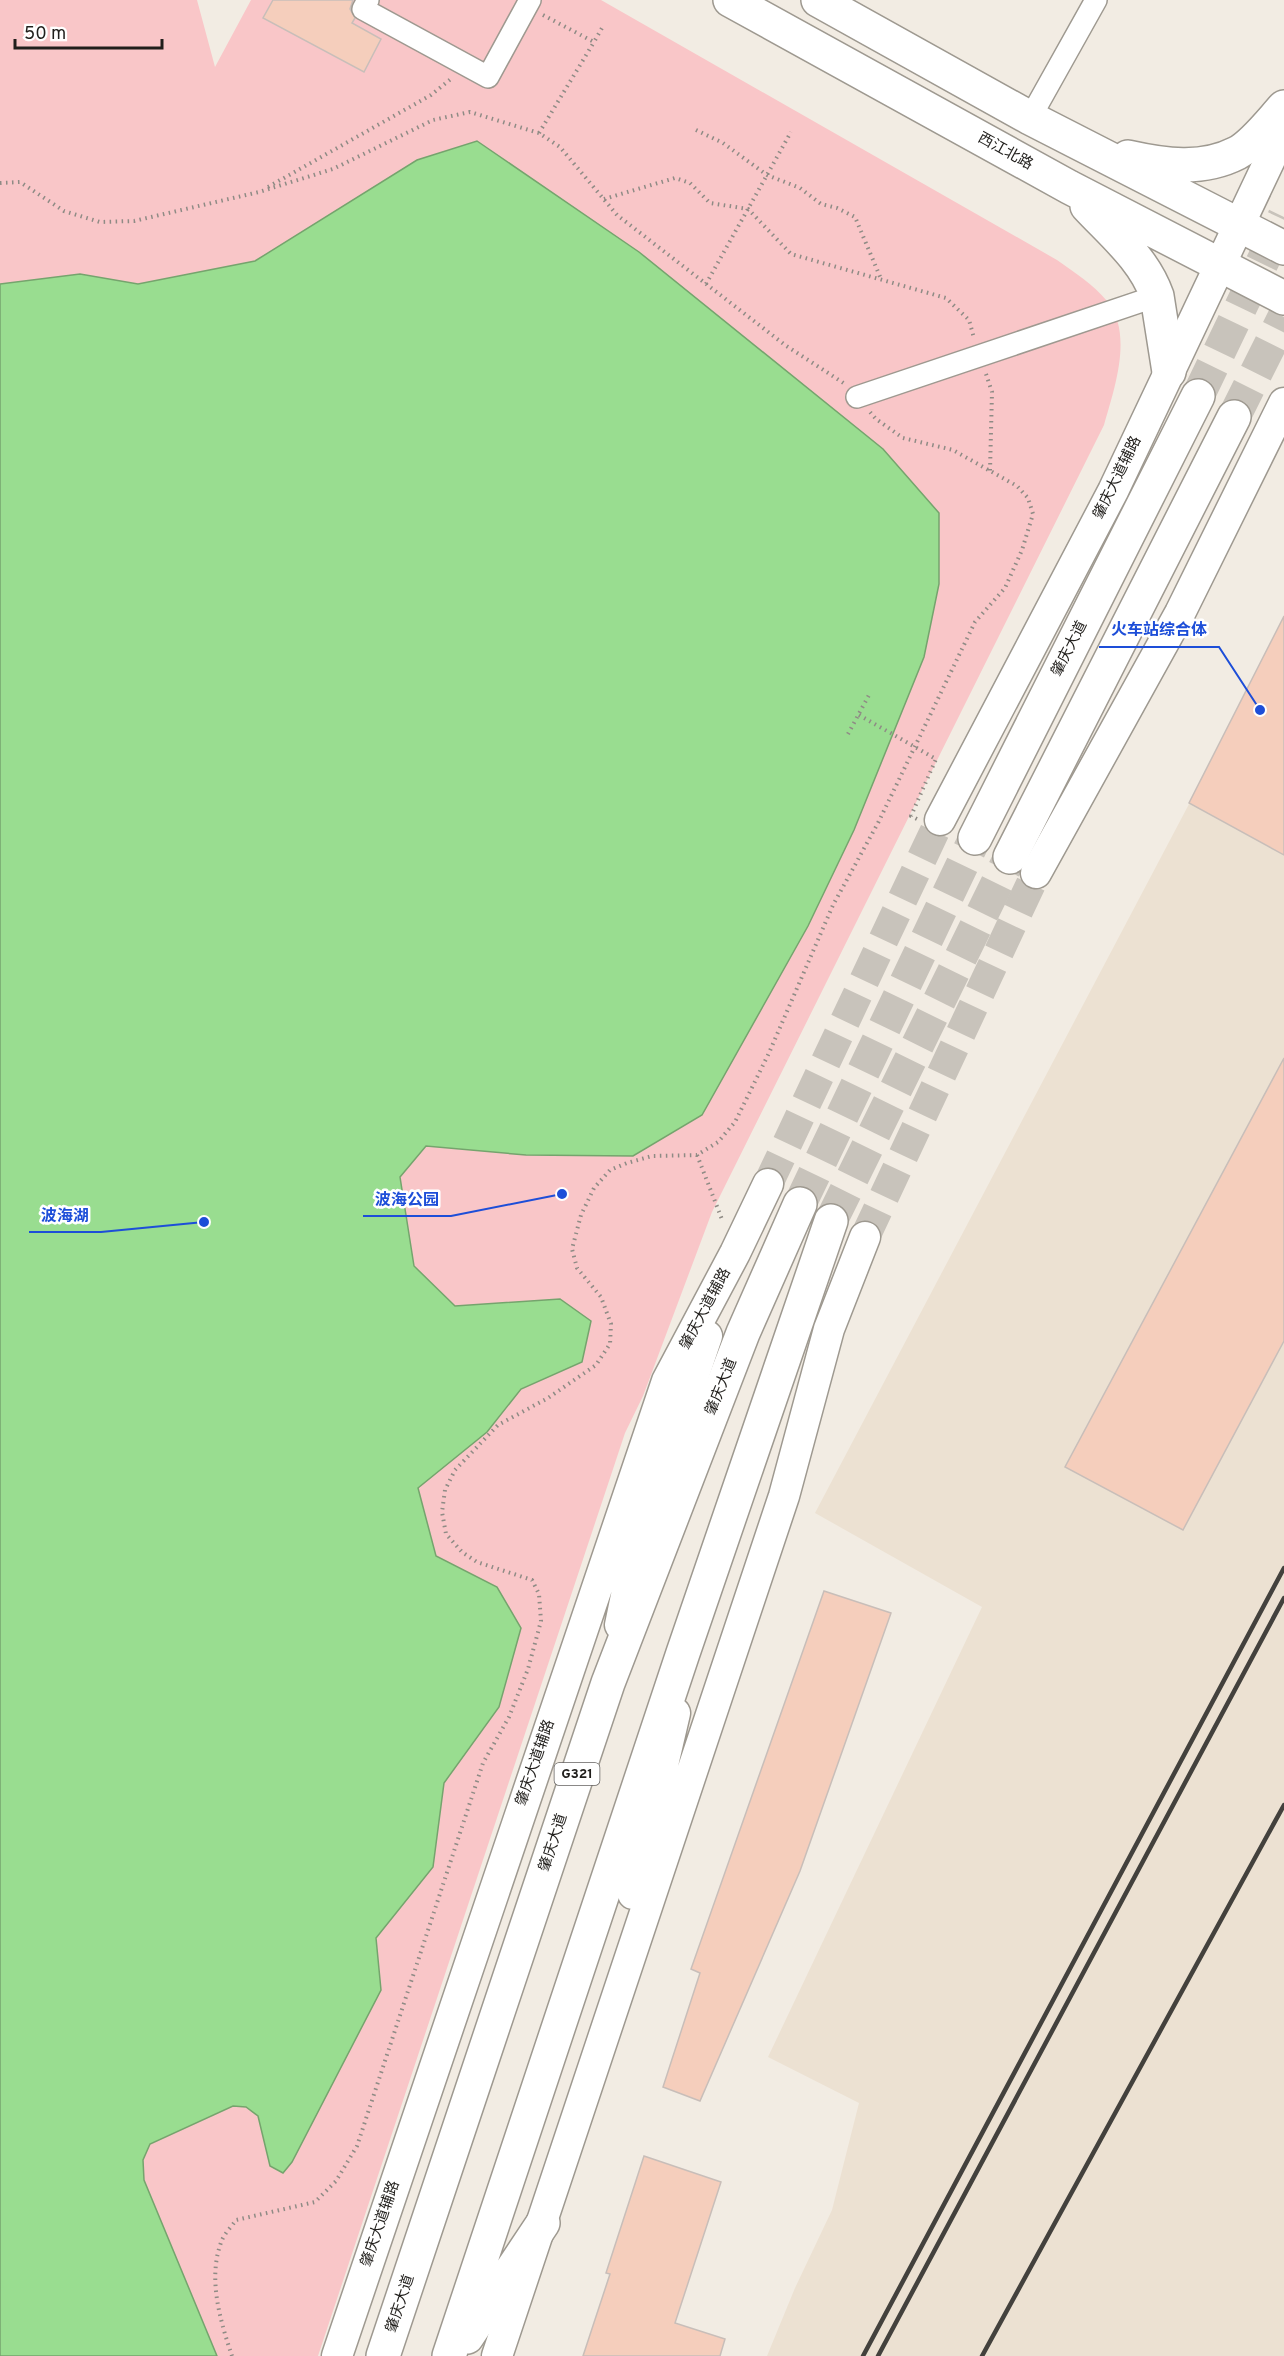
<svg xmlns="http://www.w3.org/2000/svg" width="1284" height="2356" viewBox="0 0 1284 2356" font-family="Overpass,'Noto Sans SC',sans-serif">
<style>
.built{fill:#ece1d2}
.green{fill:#f9c6c8}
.water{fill:#99dd90;stroke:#75a46d;stroke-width:1.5}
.building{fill:#f5cebc;stroke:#c8beb9;stroke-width:1.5}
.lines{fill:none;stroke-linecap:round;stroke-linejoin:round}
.secondary-tunnel{stroke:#c8c3bb;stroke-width:30;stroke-dasharray:30 15;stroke-linecap:butt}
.highway-tunnel{stroke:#c8c3bb;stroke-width:33;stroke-dasharray:33 16;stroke-linecap:butt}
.street-casing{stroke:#9e9990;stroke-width:24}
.secondary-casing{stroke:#9e9990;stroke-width:33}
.primary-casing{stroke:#9e9990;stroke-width:36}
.highway-casing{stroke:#9e9990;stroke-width:36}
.path{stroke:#8f8b85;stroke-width:4;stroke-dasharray:1.5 4.5;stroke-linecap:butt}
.street{stroke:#fff;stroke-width:21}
.secondary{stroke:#fff;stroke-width:30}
.primary{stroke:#fff;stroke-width:33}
.highway{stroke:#fff;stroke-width:33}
.rail{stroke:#43413d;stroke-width:4.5}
.labels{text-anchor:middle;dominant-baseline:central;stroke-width:5;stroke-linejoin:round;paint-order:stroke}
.shield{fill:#fff;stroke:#646260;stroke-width:1.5}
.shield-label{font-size:14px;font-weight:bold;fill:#211f1c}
.street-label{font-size:15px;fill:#211f1c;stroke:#fff}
.leader{fill:none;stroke:#1d4ed8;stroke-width:2}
.callout-dot{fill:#1d4ed8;stroke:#fff;stroke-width:2}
.callout-label{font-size:16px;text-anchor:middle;font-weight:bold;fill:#1d4ed8;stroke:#fff;stroke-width:5;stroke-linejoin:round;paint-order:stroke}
</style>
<rect width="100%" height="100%" fill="#f2ece3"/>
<path class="built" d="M1284,624V2356H767L795,2288L832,2210L859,2103L768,2057L982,1607L815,1513Z"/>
<path class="green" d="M0,0H197L215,67L251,0H601L1057,260C1075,273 1093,284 1107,301C1134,334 1114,389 1104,425L712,1212L643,1396L625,1433L318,2356H217L144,2180L143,2160L150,2144L233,2106L246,2107L258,2116L270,2166L381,1990L376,1938L433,1867L444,1783L499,1707L497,1587L436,1556L418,1488L487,1432L521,1389L582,1362L560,1299L455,1307L414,1266L400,1177L426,1146L526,1155L633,1156L808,926L854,830L924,657L883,449L639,252L477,141L417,160L255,261L138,284L80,274L0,284Z"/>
<path class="water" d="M477,141L639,252L883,449L939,513V584L924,657L854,830L808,926L702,1115L633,1156L526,1155L426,1146L400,1177L414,1266L455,1306L560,1299L591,1321L582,1362L521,1389L487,1432L418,1488L436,1556L497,1587L521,1628L499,1707L444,1783L433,1867L376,1938L381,1990L292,2162L283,2173L270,2166L258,2116L246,2107L233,2106L150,2144L143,2160L144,2180L217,2356H0V284L80,274L138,284L255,261L417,160Z"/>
<path class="building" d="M273,0H353L350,9L355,18L352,23L381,39L364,72L263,18Z
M1284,616V855L1189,803Z
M1284,1058V1341L1183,1530L1065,1467Z
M824,1591L891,1613L800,1871L700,2101L663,2087L700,1973L691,1969Z
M644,2156L721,2182L675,2323L725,2339L720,2356H583L610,2274L606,2273Z"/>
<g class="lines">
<path class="secondary-tunnel" d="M768,1184L940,820
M865,1237L1036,873"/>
<path class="highway-tunnel" d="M1198,396L1284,217
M1234,417L1284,317
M800,1204L975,838
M831,1221L1010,857"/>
<defs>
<path id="street" d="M368,0L363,9L488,77L530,0
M1030,118L1096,0
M857,397L1157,296"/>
<path id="secondary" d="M940,820L1113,491L1284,130
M1036,873L1180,613L1284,403
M620,1625L636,1547L707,1336
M633,1894L675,1713
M337,2356L667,1381L735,1253L768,1184
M497,2356L784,1496L829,1329L865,1237"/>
<path id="primary" d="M730,0L1069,187L1284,298
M818,0L1030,118L1284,248
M1128,157C1164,165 1202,171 1237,153C1253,145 1272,120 1284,107
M1087,206C1113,234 1144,259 1157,296L1169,372"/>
<path id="highway" d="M975,838L1198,396
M1010,857L1234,417
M467,2337L543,2223
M383,2356L608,1683L743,1333L800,1204
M449,2356L683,1653L831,1221"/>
</defs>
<use href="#street" class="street-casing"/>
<use href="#secondary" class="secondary-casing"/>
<use href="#primary" class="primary-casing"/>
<use href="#highway" class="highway-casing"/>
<path class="path" d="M543,15L594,42L602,28
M696,130L723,143L767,175L800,188L821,204L837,208L855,217L881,279
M539,133L594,42
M0,183L20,182L64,211L100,222L134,221L259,192L333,169L433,120L470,112L539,133L560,147L617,215L785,345L845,384
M268,187L431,95L452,78
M604,199L675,178L690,183L710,203L748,209L791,254L946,298L969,320L974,338
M706,284L791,132
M986,374L992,392L990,471
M859,715L936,759L911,816L917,819
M848,734L869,695
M697,1155L723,1222
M232,2356C220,2320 207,2277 222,2240C225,2233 232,2226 236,2220L315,2202L336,2181L357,2146L483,1763L509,1717L528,1669L541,1621L539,1594L532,1580L477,1562L462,1552L446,1534L442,1512L445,1490L455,1470L498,1425L548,1398L596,1365L610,1344L611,1324L601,1297L577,1268L572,1249L581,1215L594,1188L610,1170L627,1163L652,1156L697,1155L718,1142L735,1122L769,1053L833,905L878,823L975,622L1005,588L1022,550L1033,514L1028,498L1017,486L953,450L903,438L876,419L870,412"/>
<use href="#street" class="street"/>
<use href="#secondary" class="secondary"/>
<use href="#primary" class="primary"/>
<use href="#highway" class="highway"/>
<path class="rail" d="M863,2356L1284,1568
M878,2356L1284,1598
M982,2356L1284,1805"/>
</g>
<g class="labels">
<rect class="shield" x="554.5" y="1763" width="45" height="22" rx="4.5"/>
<g class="shield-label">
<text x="577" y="1774">G321</text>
</g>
<g class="street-label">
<text transform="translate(1005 152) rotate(29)">西江北路</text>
<text transform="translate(1118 478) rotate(-64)">肇庆大道辅路</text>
<text transform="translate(1070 649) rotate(-63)">肇庆大道</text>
<text transform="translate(706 1309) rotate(-62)">肇庆大道辅路</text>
<text transform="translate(722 1387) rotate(-68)">肇庆大道</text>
<text transform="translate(536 1763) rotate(-71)">肇庆大道辅路</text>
<text transform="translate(554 1843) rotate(-72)">肇庆大道</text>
<text transform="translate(381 2224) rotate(-71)">肇庆大道辅路</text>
<text transform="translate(401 2304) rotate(-72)">肇庆大道</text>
</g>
</g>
<path class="leader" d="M1260 710L1219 647H1099M562 1194L451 1216H363M204 1222L101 1232H29"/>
<g class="callout-dot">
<circle cx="1260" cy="710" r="6"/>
<circle cx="562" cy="1194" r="6"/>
<circle cx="204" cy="1222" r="6"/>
</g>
<g class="callout-label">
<text x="1159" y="635">火车站综合体</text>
<text x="407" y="1205">波海公园</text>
<text x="65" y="1221">波海湖</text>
</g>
<path d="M15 39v9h147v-9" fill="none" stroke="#211f1c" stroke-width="3"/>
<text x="24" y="39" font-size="18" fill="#211f1c" stroke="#ffffff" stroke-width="4.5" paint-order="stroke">50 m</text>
</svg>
